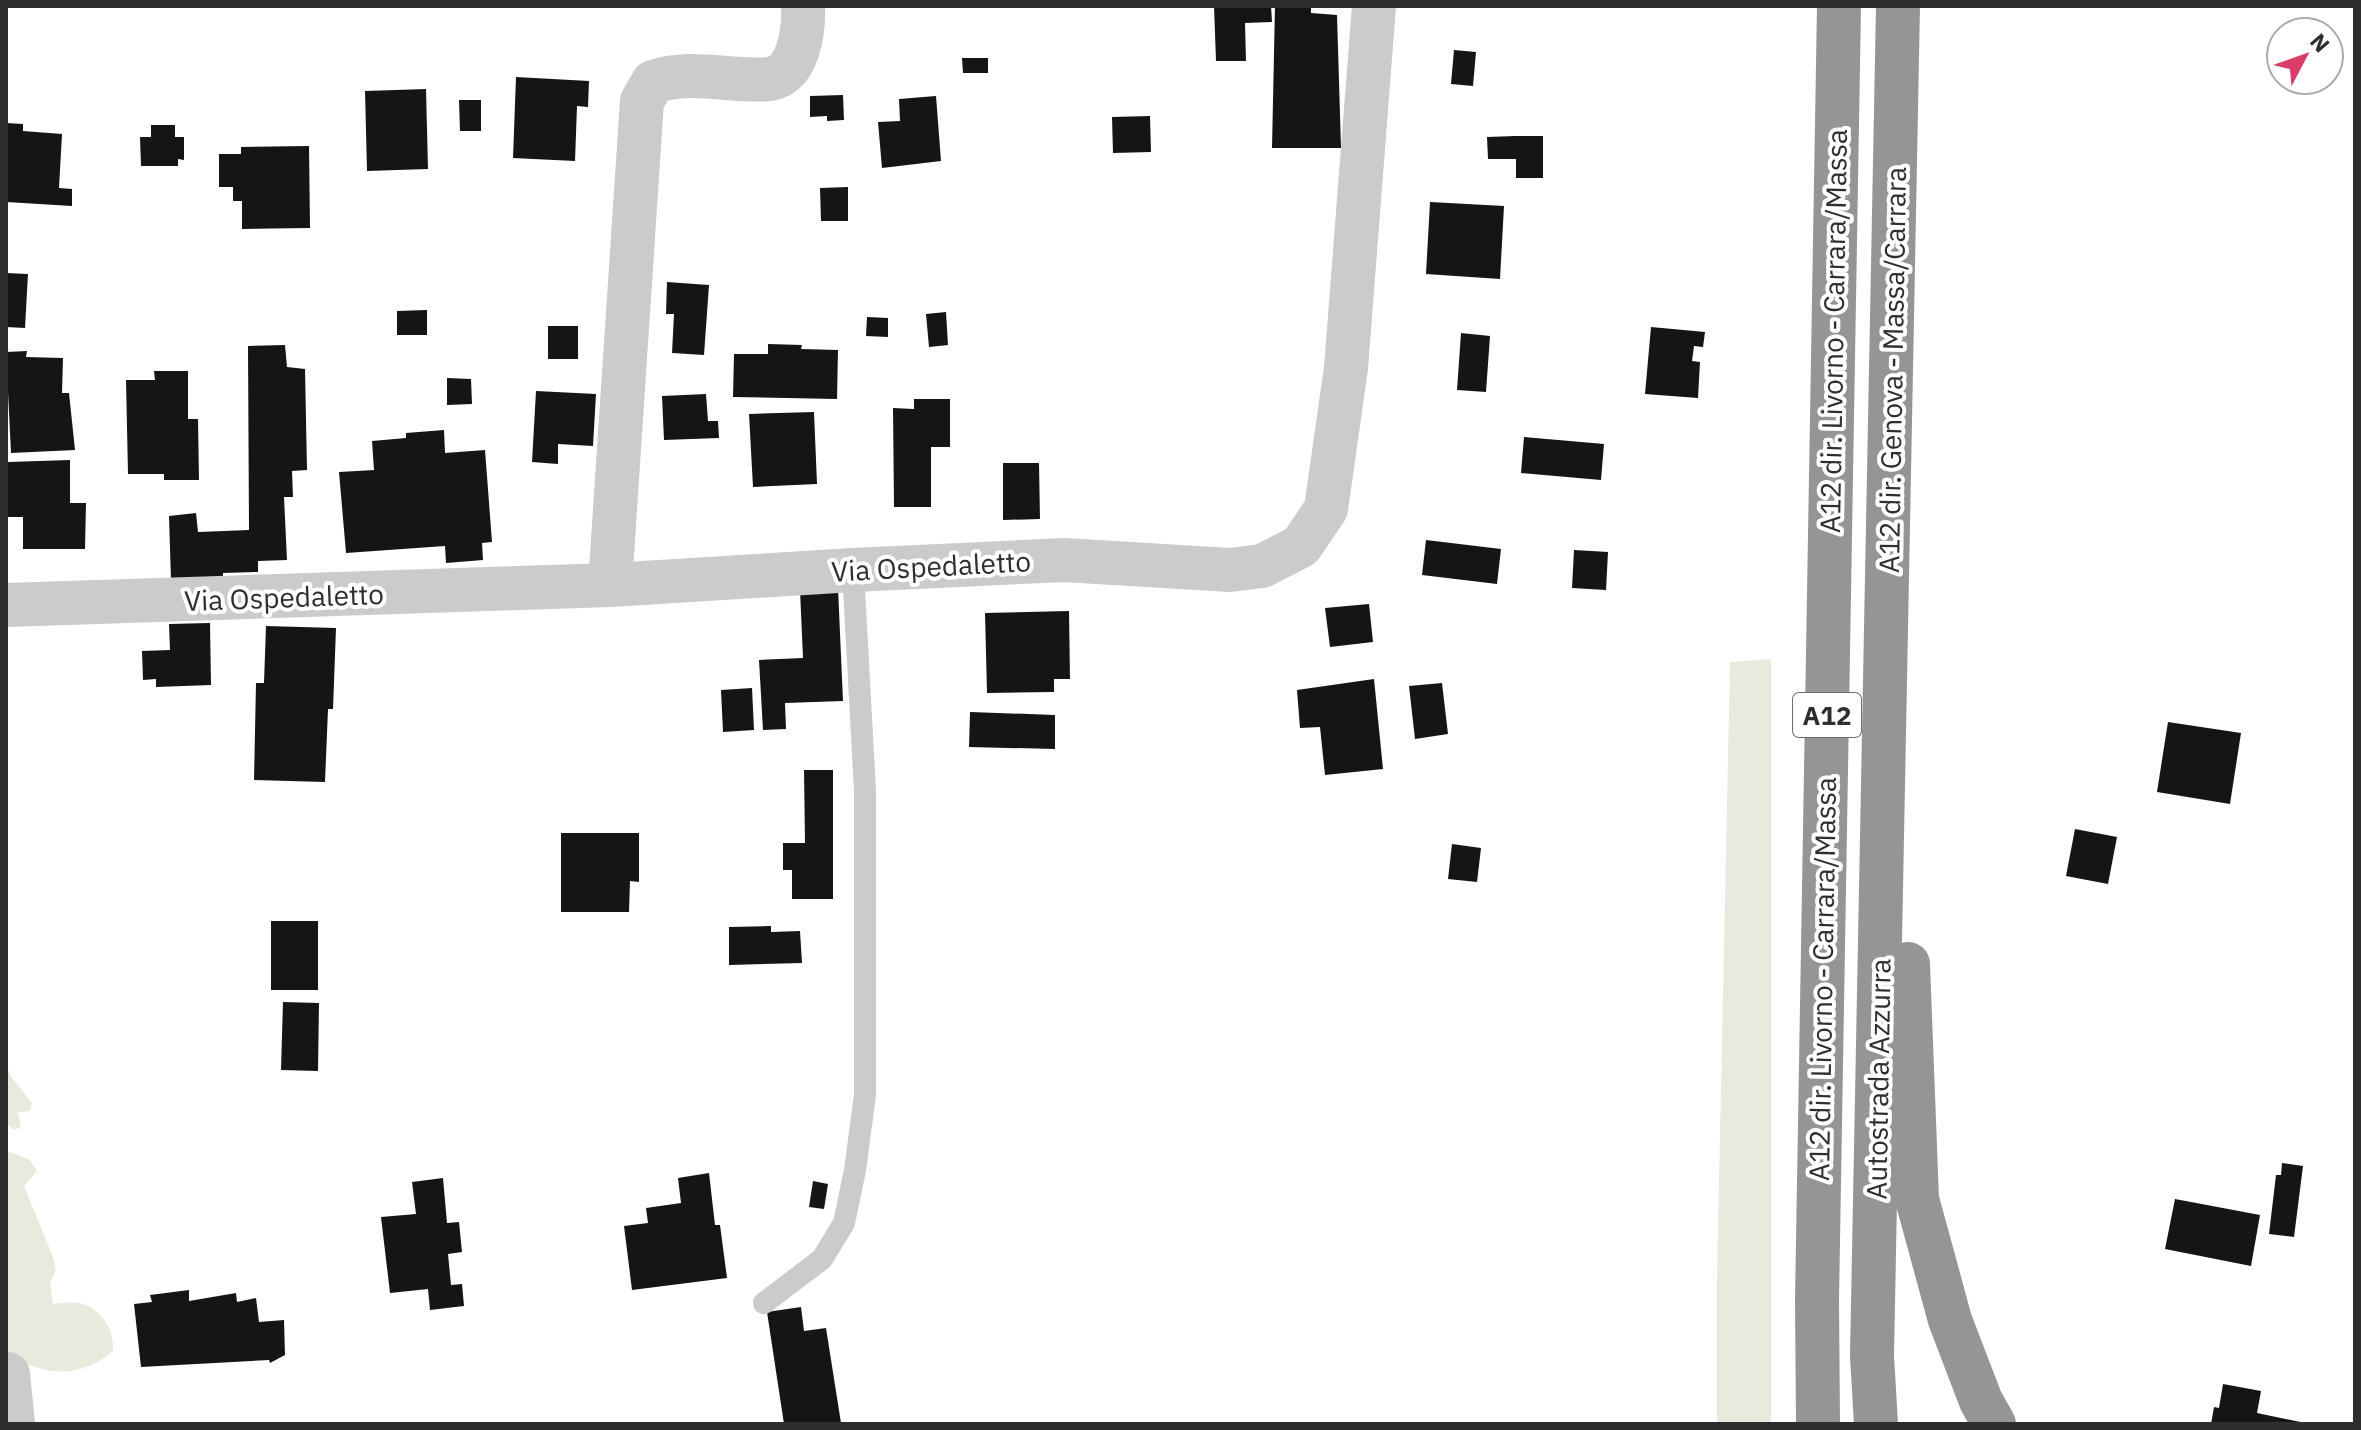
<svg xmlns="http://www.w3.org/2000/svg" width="2361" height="1430" viewBox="0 0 2361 1430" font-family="'IBM Plex Sans',sans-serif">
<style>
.grass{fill:#e7ebdd}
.building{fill:#151515}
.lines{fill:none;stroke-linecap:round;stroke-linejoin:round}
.service{stroke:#cbcbcb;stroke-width:22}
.minor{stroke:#cbcbcb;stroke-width:44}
.motorway{stroke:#959595;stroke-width:44}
.labels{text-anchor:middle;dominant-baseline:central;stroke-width:8;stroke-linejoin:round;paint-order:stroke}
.shield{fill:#fff;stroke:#6d6d6d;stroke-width:2}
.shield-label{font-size:26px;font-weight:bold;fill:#2e2e2e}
.street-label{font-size:28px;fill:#2e2e2e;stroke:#fff}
</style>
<rect width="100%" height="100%" fill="#fff"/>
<path class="grass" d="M1771,659V1424H1717V1277L1730,662Z
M6,1063L10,1075L32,1103L30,1111L18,1112L21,1127L14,1130L6,1123Z
M6,1151L29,1159L37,1171L24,1186L53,1257L56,1270L50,1283L53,1304C61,1303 71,1301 79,1303C101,1308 115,1330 113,1351C94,1368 67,1376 42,1369C29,1366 20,1360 6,1360Z"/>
<path class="building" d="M1214,6H1271L1272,22L1245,23L1246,61H1216Z
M1275,6H1311V13L1337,15L1341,148H1272Z
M1454,50L1476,52L1473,86L1451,84Z
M962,58H988V73H963Z
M516,77L589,81L588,107L577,106L575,161L513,158Z
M426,89L428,169L367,171L365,91Z
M843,95L844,120L827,121V116L810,117V96Z
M936,96L941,161L882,168L878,122L900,121L899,99Z
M459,100H481V131H460Z
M1150,116L1151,152L1113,153L1112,117Z
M6,123L23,124V131L62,134L59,188L72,189V206L6,202Z
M151,125H175V137H184V160L178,159V166H141L140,137H151Z
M1515,136H1543V178H1516V159H1488L1487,137Z
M309,146L310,228L242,229V201H233V187H219V154H241V147Z
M848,187V221H821L820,188Z
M1430,202L1504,206L1500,279L1426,274Z
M6,273L28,274L25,328L6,327Z
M667,282L709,285L704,355L672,353L674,314H666Z
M427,310V335H397V311Z
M946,312L948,345L929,347L926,314Z
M867,317L888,318V337L866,336Z
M548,326H578V359H548Z
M1651,327L1705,332L1703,347L1694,346L1692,361L1700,362L1698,398L1645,394Z
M1461,333L1490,336L1486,392L1457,390Z
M768,344L802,345L801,349L838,350L837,399L733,397L734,354H768Z
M285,345L287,367L305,369L307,470L292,471L293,497H284L287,560L258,561V572L223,573V579L171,581L169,516L196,513L198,532L249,530L248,346Z
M27,351L26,357L63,358L62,393H69L75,450L11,453L6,352Z
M154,371H188V419H198L199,480H164V474H128L126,380H155Z
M447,378L471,379L472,404L447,405Z
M536,391L596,394L593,446L558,444V464L532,462Z
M706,394L708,421H718L719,438L664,440L662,396Z
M914,399H950V447H931V507H894L893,408L914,409Z
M814,412L817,484L753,487L749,414Z
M444,430L445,453L485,450L492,542L482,543L483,560L446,563L445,546L346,553L339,472L374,470L372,441L406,438V433Z
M1524,437L1604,444L1601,480L1521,473Z
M70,460V503H86L85,549H23V517H8V462Z
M1003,463H1039L1040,519L1003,520Z
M1426,540L1501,549L1497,584L1422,575Z
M1574,550L1608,552L1606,590L1572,588Z
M838,588L843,701L785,703L786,729L763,730L759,660L803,658L800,590Z
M1369,604L1373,642L1330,647L1325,608Z
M1069,611L1070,679H1054V692L987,693L985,613Z
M210,623L211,685L156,687V679L143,680L142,651L170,650L169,624Z
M266,626L336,628L333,709H328L325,782L254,780L256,683H264Z
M1374,679L1383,769L1325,775L1320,727L1300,728L1297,690Z
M1442,683L1448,734L1415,739L1409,686Z
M752,688L754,730L723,732L721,690Z
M970,712L1055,715V749L969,747Z
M2168,722L2241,733L2230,804L2157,792Z
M804,770H833V899H792V870H783V843H805Z
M2075,829L2117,837L2108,884L2066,876Z
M561,833H639V882L630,881L629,912H561Z
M1452,844L1481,848L1477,882L1448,879Z
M271,921H318V990H271Z
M771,926V932L800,931L802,963L729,965V927Z
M283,1002L319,1003L318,1071L281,1070Z
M2282,1163L2303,1166L2294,1237L2269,1234L2276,1175H2281Z
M709,1173L715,1225H720L727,1278L632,1290L624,1226L648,1223L646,1208L681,1203L678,1178Z
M443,1178L447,1223L459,1222L462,1252L448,1254L451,1285L462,1284L464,1306L430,1310L428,1289L390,1293L381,1217L416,1214L412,1182Z
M813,1181L828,1184L824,1209L809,1207Z
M2175,1199L2260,1215L2251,1266L2165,1249Z
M189,1290V1301L236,1293L237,1302L256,1298L259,1322L284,1320L285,1355L270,1363L269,1360L141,1367L134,1304L152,1302L150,1295Z
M801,1307L804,1331L826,1328L841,1423L784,1424L767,1312Z
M2223,1384L2261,1391L2257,1413L2310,1424H2211L2214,1407L2219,1408Z"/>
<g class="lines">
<path class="service" d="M764,1303L822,1259L844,1223L855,1170L865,1095V791L853,570"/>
<path class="minor" d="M610,585L642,101L653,82C693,68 730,83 770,79C799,75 804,29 803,6
M6,605L610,585L853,570L1064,560L1230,570L1262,566L1301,546L1326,509L1346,368L1374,6
M8,1374L13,1424"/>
<path class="motorway" d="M1908,964L1917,1199L1950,1320L1981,1401L1994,1424
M1818,1424L1817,1300L1839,6
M1876,1424L1872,1356L1898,6"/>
</g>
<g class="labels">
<rect class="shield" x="1793" y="693" width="68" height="44" rx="6"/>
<g class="shield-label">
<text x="1827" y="715">A12</text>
</g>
<g class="street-label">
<text transform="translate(1833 331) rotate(-89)">A12 dir. Livorno - Carrara/Massa</text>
<text transform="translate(1892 370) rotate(-89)">A12 dir. Genova - Massa/Carrara</text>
<text transform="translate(931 566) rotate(-3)">Via Ospedaletto</text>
<text transform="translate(284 597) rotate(-2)">Via Ospedaletto</text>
<text transform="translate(1822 979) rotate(-89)">A12 dir. Livorno - Carrara/Massa</text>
<text transform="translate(1878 1079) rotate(-89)">Autostrada Azzurra</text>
</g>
</g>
<rect width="2361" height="1430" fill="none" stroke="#2e2e2e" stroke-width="16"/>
<g transform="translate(2305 56) rotate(49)"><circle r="38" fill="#ffffff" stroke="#ababab" stroke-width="2"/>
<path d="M0-6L14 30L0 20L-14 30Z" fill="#d93d68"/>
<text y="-12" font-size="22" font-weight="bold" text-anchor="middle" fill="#2e2e2e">N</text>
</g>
</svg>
